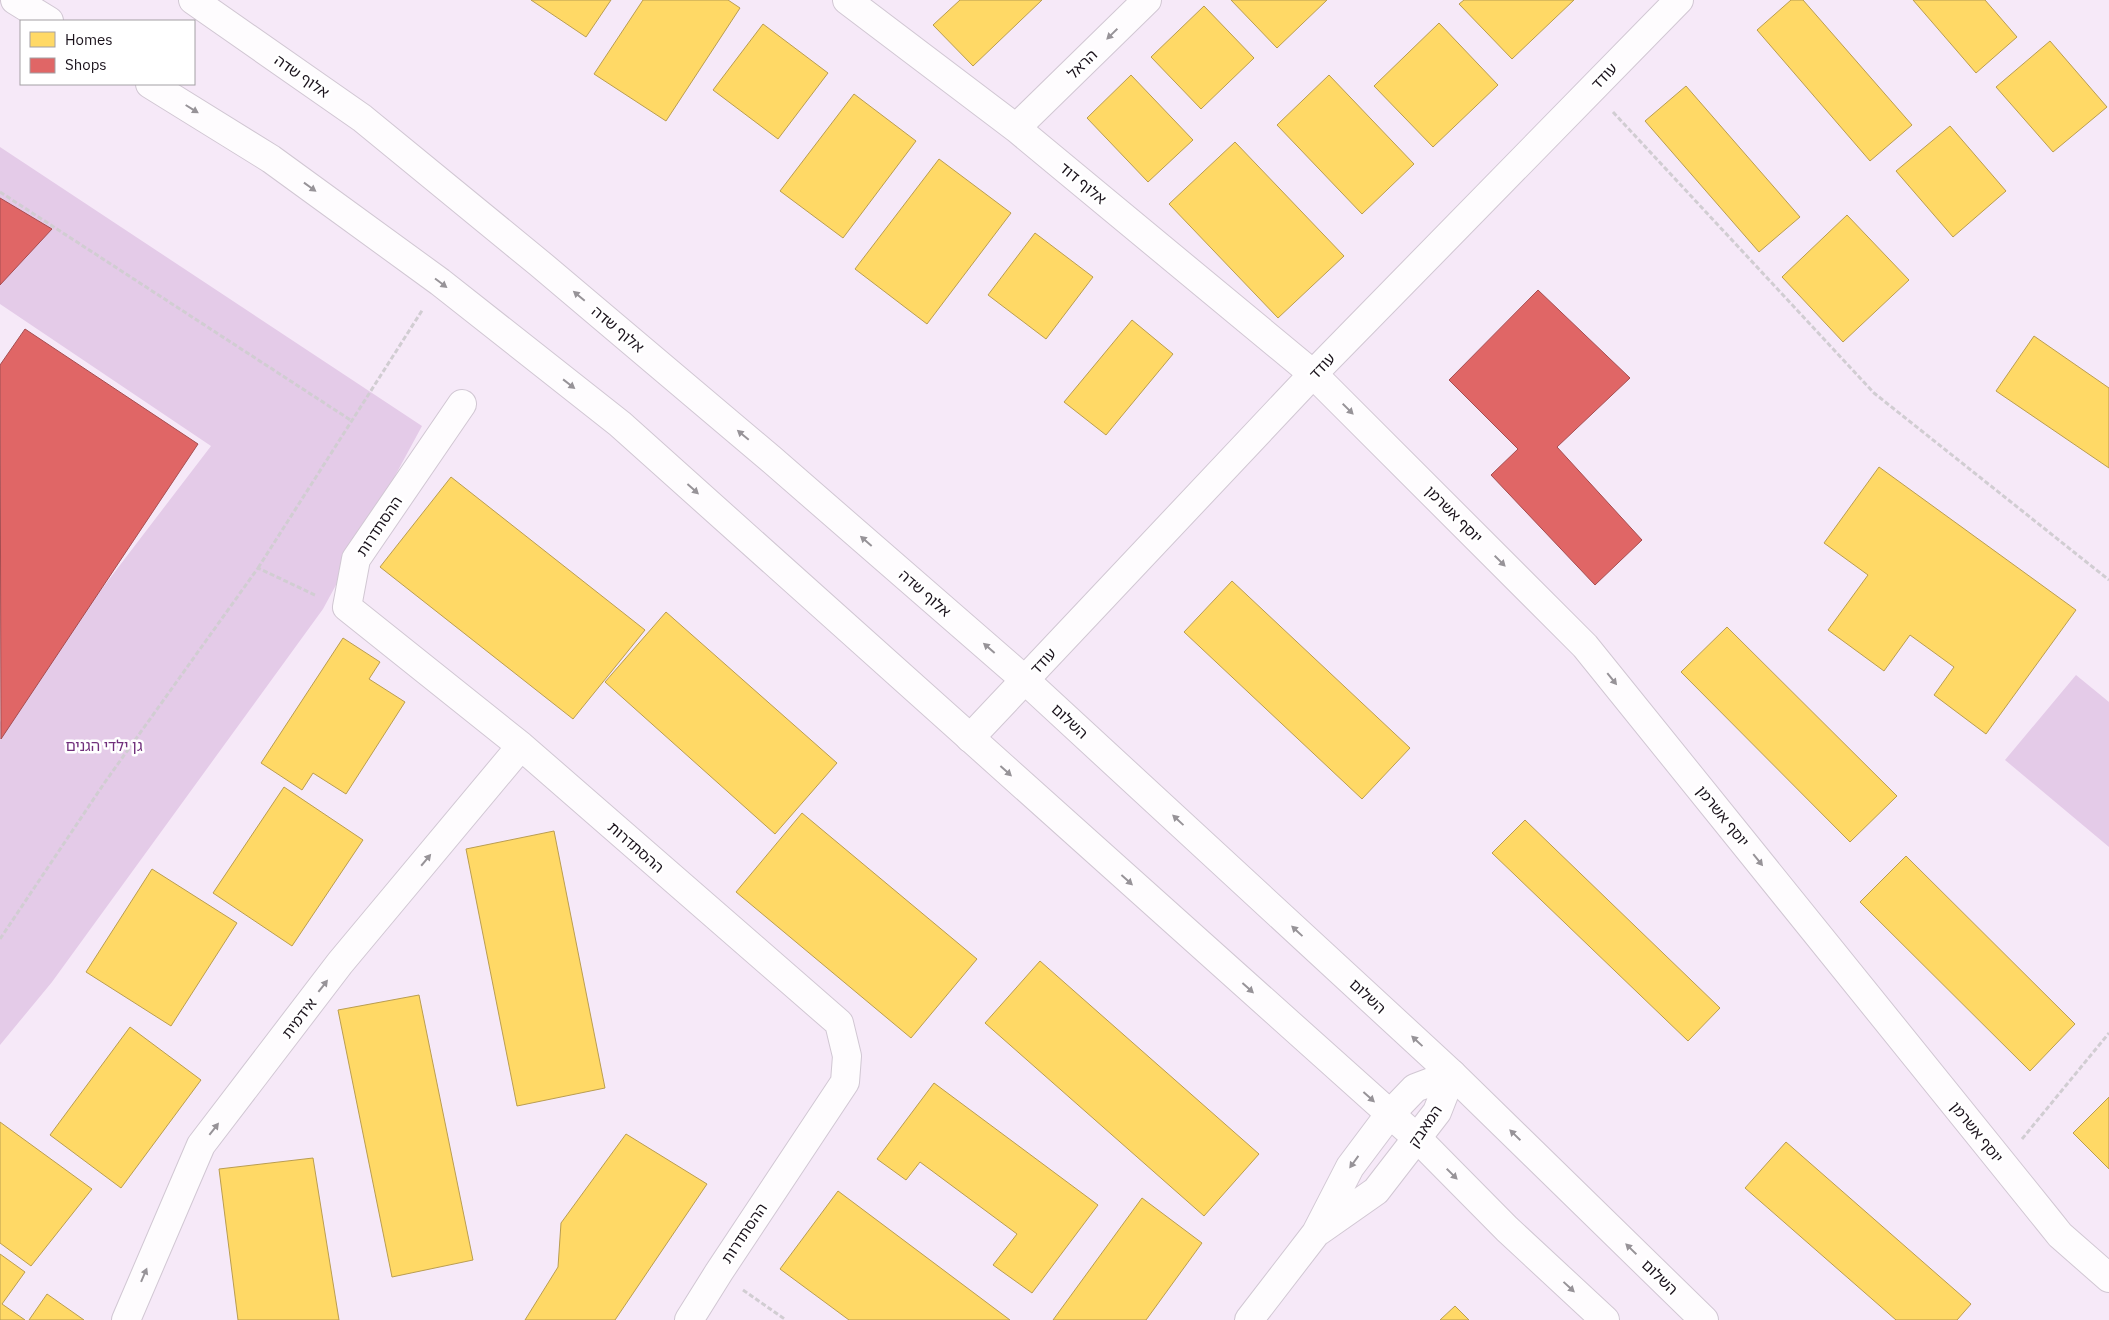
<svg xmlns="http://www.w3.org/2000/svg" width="2109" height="1320" viewBox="0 0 2109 1320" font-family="'IBM Plex Sans','Noto Sans Hebrew',sans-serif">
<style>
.green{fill:#e4cbe8}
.homes{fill:#ffd966;stroke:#ba9d50}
.shops{fill:#e06666;stroke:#a54d50}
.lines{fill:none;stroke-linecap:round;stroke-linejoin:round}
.minor-casing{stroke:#d1c7d3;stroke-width:30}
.tertiary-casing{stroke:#d1c7d3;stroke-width:30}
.secondary-casing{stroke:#d1c7d3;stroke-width:30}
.path{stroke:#d1cdd2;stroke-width:3;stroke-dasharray:5 2.5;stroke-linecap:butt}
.minor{stroke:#fefcfe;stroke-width:28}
.tertiary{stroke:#fefcfe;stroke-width:28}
.secondary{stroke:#fefcfe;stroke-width:28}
.oneway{fill:#979398}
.labels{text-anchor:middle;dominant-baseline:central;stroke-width:5;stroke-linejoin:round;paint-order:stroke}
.street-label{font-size:15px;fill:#1a121b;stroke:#fff}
.park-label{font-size:15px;fill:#702f7b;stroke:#fff}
</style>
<rect width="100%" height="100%" fill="#f6e9f8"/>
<path class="green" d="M0,147L422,426L323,609L52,982L0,1045V722L211,446L0,304Z
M2076,675L2109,702V847L2005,760Z"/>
<path class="homes" d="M531,0H611L586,37Z
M643,0H728L740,8L666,121L594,74Z
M960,0H1042L973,66L933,25Z
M1231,0H1327L1277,48Z
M1464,0H1574L1512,59L1459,4Z
M1791,0H1803L1912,125L1870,161L1757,30Z
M1913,0H1985L2017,37L1976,73Z
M1204,6L1254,58L1201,109L1151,57Z
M1439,23L1498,85L1433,147L1374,86Z
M763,24L828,73L778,139L713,90Z
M2050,41L2107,107L2053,152L1996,87Z
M1131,75L1193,140L1148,182L1087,118Z
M1329,75L1414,164L1362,214L1277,125Z
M1686,86L1800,217L1759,252L1645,121Z
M854,94L916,141L843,238L780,191Z
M1950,126L2006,191L1953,237L1896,171Z
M1235,142L1344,256L1278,318L1169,204Z
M939,159L1011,213L927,324L855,269Z
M1847,215L1909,280L1843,342L1782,277Z
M1035,233L1093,277L1046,339L988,295Z
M1132,320L1173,354L1106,435L1064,402Z
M2034,336L2109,388V468L1996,391Z
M1879,467L2076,610L1986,734L1934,695L1954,667L1910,635L1884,671L1828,630L1868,575L1824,543Z
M451,477L645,630L573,719L380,567Z
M1232,581L1410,748L1362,799L1184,632Z
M666,612L837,763L775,834L605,682Z
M1727,627L1897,796L1850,842L1681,672Z
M343,638L380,662L369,679L405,702L346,794L313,773L302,790L261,763Z
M284,787L363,840L292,946L213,893Z
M802,813L977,959L911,1038L736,892Z
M1525,820L1720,1008L1688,1041L1492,853Z
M554,831L605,1088L517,1106L466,849Z
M1906,856L2075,1024L2030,1071L1860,902Z
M152,869L237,923L171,1026L86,972Z
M1040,961L1259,1154L1204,1216L985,1023Z
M419,995L473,1260L392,1277L338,1010Z
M130,1027L201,1080L121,1188L50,1135Z
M934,1083L1098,1205L1032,1293L993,1265L1017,1234L920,1162L906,1180L877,1159Z
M2109,1097V1169L2073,1133Z
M0,1122L92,1189L31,1266L0,1243Z
M626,1134L707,1184L615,1320H525L558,1267L561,1223Z
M1786,1142L1971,1304L1957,1320H1896L1745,1188Z
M313,1158L339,1320H238L219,1169Z
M838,1191L1010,1320H849L780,1269Z
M1142,1198L1202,1243L1146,1320H1053Z
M0,1254L25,1272L2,1304L25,1320H0Z
M47,1294L84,1320H29Z
M1455,1306L1469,1320H1440Z"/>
<path class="shops" d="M0,198L52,229L0,285Z
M1538,290L1630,378L1557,447L1642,540L1595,585L1491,475L1518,449L1449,380Z
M25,329L198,444L1,739L0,365Z"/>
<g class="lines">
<defs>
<path id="minor" d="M847,0L1016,128L1313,374L1585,646L2048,1220L2060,1235L2109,1278
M1016,128L1147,0
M462,404L356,559L347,607L521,746L839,1023L847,1056L845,1082L719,1272L689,1320
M126,1320L201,1145L340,963L521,746"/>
<path id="tertiary" d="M970,738L1313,374L1679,0
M1319,1231L1376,1191L1437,1112L1452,1074
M1249,1320L1316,1233L1350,1167L1389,1115L1415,1088L1452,1074"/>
<path id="secondary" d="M15,0L49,21
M193,0L362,118L539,263L771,459L1025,680L1452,1074L1704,1320
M150,84L271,159L440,282L620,424L1418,1139L1507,1229L1605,1320"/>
</defs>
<use href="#minor" class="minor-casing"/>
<use href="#tertiary" class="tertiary-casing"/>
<use href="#secondary" class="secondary-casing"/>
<path class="path" d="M1613,112L1874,393L2109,580
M0,192L352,421
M258,568L423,309
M0,939L105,782L258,568L317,596
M2022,1139L2109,1033
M743,1290L786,1320"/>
<use href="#minor" class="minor"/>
<use href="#tertiary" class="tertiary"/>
<use href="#secondary" class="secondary"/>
</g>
<defs><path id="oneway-solid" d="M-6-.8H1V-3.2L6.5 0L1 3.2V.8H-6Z" transform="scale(1.25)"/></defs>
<g class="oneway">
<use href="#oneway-solid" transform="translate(1112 34) rotate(136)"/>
<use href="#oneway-solid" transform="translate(192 109) rotate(32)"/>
<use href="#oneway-solid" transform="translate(310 187) rotate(36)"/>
<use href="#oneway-solid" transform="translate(441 283) rotate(37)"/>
<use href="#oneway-solid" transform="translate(579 296) rotate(-140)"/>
<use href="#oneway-solid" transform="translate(569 384) rotate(38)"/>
<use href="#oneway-solid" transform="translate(1348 409) rotate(45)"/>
<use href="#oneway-solid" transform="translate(743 435) rotate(-140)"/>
<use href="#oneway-solid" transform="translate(693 489) rotate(42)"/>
<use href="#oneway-solid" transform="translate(866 541) rotate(-139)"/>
<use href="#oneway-solid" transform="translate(1500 561) rotate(45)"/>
<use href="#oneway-solid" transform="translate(989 648) rotate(-139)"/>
<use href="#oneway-solid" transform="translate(1612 679) rotate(51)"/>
<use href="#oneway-solid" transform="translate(1006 771) rotate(42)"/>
<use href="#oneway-solid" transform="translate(1178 820) rotate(-137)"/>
<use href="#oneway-solid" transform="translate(426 860) rotate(-50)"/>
<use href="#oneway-solid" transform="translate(1758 860) rotate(51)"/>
<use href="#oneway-solid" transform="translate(1127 880) rotate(42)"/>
<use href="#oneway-solid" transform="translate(1297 931) rotate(-137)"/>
<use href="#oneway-solid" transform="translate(323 986) rotate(-52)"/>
<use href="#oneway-solid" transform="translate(1248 988) rotate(42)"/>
<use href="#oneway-solid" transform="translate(1417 1041) rotate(-137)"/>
<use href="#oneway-solid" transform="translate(1369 1097) rotate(42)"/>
<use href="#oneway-solid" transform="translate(214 1129) rotate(-52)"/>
<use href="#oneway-solid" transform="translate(1515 1135) rotate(-136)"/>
<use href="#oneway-solid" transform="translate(1354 1162) rotate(126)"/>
<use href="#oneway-solid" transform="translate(1452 1174) rotate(45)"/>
<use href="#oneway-solid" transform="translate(1631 1249) rotate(-136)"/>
<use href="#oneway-solid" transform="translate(144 1275) rotate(-67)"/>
<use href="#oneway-solid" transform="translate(1569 1287) rotate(43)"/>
</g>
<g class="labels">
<g class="street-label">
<text transform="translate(1082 64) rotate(-44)">הראל</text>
<text transform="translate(302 76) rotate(35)">אלוף שדה</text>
<text transform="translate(1604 76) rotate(-46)">עודד</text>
<text transform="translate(1083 183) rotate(40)">אלוף דוד</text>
<text transform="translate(618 329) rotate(40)">אלוף שדה</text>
<text transform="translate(1322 366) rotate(-46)">עודד</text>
<text transform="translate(1454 514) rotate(45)">יוסף אשרמן</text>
<text transform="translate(379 526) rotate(-56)">ההסתדרות</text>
<text transform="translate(925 593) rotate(41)">אלוף שדה</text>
<text transform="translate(1043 661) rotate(-47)">עודד</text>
<text transform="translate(1070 721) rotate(43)">השלום</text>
<text transform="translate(1723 816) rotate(51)">יוסף אשרמן</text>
<text transform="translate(636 847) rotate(41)">ההסתדרות</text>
<text transform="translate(1368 996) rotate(43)">השלום</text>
<text transform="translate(299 1018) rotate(-52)">אידמית</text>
<text transform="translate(1425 1126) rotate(-56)">המאבק</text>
<text transform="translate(1977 1132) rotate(51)">יוסף אשרמן</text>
<text transform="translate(744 1233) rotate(-56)">ההסתדרות</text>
<text transform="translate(1660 1277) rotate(44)">השלום</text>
</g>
<g class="park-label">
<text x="104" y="745">גן ילדי הגנים</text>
</g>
</g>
<rect x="20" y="20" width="175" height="65" fill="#ffffff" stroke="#a3a0a4"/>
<rect x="30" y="32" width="25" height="15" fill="#ffd966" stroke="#a3a0a4"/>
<text x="65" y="45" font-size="15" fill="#1a121b">Homes</text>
<rect x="30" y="58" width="25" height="15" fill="#e06666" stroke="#a3a0a4"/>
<text x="65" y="70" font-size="15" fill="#1a121b">Shops</text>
</svg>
